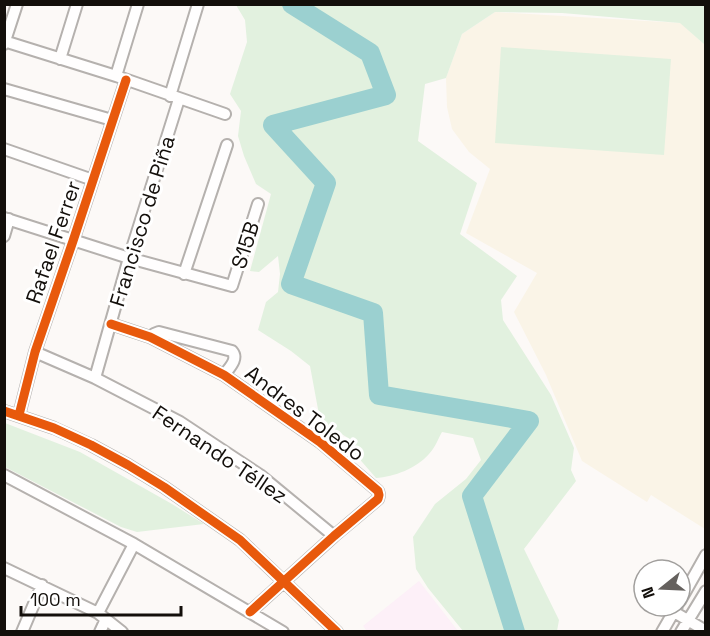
<svg xmlns="http://www.w3.org/2000/svg" width="710" height="636" viewBox="0 0 710 636" font-family="'Space Grotesk',sans-serif">
<style>
.education{fill:#faf4e7}
.medical{fill:#fdf0f8}
.green{fill:#e2f1df}
.lines{fill:none;stroke-linecap:round;stroke-linejoin:round}
.river{stroke:#9bd0d0;stroke-width:20}
.minor-casing{stroke:#b5b1ae;stroke-width:14}
.minor{stroke:#fffefe;stroke-width:10}
.cycleway-casing{stroke:#fff;stroke-width:13}
.cycleway{stroke:#e8590c;stroke-width:9}
.labels{text-anchor:middle;dominant-baseline:central;stroke-width:6;stroke-linejoin:round;paint-order:stroke}
.street-label{font-size:21px;fill:#130f0b;stroke:#fff}
</style>
<rect width="100%" height="100%" fill="#fcf9f7"/>
<path class="education" d="M495,12L681,23L705,45V529L651,495L647,502L582,461L546,375L514,312L537,273L466,233L490,169L469,152L452,129L447,107L446,78L462,34Z"/>
<path class="medical" d="M419,581L458,631H367L363,626Z"/>
<path class="green" d="M236,5H705V45L680,23L562,13L495,12L462,34L446,78L425,84L418,141L477,183L460,234L517,276L501,300L503,320L551,395L574,448L571,470L576,481L524,549L559,620L557,631H463L428,588L416,569L413,537L435,504L466,479L481,460L473,438L442,432C438,439 435,448 429,454C417,468 394,477 376,478L356,455L351,440L320,420L310,366L291,351L258,330L266,302L278,292L280,274L278,256L259,272L250,271L271,194L256,184L244,156L238,136L241,111L230,94L247,42L245,20Z
M501,47L671,59L664,155L495,143Z
M5,423L80,452L172,504L204,524L137,532L121,527L5,467Z"/>
<g class="lines">
<path class="river" d="M292,4L370,53L386,95L273,125L326,183L291,284L373,313L379,395L529,421L472,496L515,632"/>
<defs>
<path id="minor" d="M4,41L116,76L225,114
M4,44L17,4
M60,59L77,4
M116,76L138,4
M4,89L112,120
M170,96L198,4
M4,149L93,180
M4,218L129,258L232,286L258,204
M4,236L9,219
M184,274L227,145
M111,324L150,337L224,375L320,442L378,491L379,495L378,499L334,536L250,612
M150,337L154,334L159,332L232,351C239,359 229,368 224,375
M35,352L95,378L180,422L260,475L334,536
M95,378L129,258L179,99
M4,411L54,428L91,445L128,465L164,487L240,540L337,632
M19,415L35,352L73,241L126,80
M4,475L134,544L283,632
M4,568L98,613L122,632
M680,601L706,555
M674,612L706,631
M98,613L134,544
M22,632L42,585
M100,632L106,619
M662,632L677,606
M681,632L706,591"/>
</defs>
<use href="#minor" class="minor-casing"/>
<use href="#minor" class="minor"/>
<defs>
<path id="cycleway" d="M111,324L150,337L224,375L320,442L378,491L379,495L378,499L334,536L250,612
M4,411L54,428L91,445L128,465L164,487L240,540L337,632
M19,415L35,352L73,241L126,80"/>
</defs>
<use href="#cycleway" class="cycleway-casing"/>
<use href="#cycleway" class="cycleway"/>
</g>
<g class="labels">
<g class="street-label">
<text transform="translate(142 221) rotate(-73)">Francisco de Piña</text>
<text transform="translate(53 242) rotate(-71)">Rafael Ferrer</text>
<text transform="translate(245 245) rotate(-72)">S15B</text>
<text transform="translate(305 413) rotate(37)">Andres Toledo</text>
<text transform="translate(220 454) rotate(34)">Fernando Téllez</text>
</g>
</g>
<rect width="710" height="636" fill="none" stroke="#130f0b" stroke-width="12"/>
<g transform="translate(662 588) rotate(252)"><circle r="28" fill="#ffffff" stroke="#a19f9d" stroke-width="1.5"/>
<path d="M0-4.5L10 22L0 15L-10 22Z" fill="#65615e"/>
<text y="-9" font-size="16" font-weight="bold" text-anchor="middle" fill="#130f0b">N</text>
</g>
<path d="M21 606v9h160v-9" fill="none" stroke="#130f0b" stroke-width="3"/>
<text x="30" y="606" font-size="18" fill="#130f0b" stroke="#ffffff" stroke-width="4.5" paint-order="stroke">100 m</text>
</svg>
